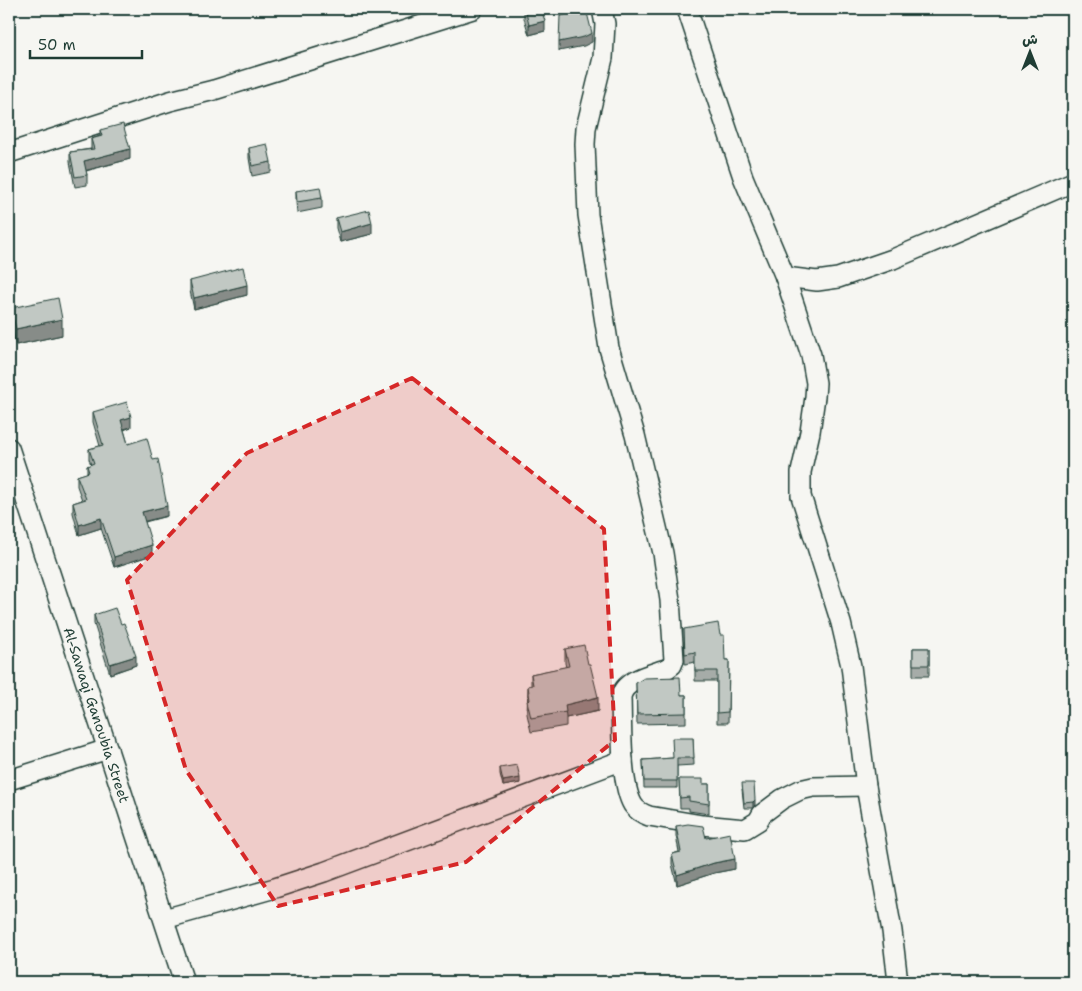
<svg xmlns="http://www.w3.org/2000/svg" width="1082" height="991" viewBox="0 0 1082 991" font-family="'Shantell Sans','Playpen Sans Arabic',sans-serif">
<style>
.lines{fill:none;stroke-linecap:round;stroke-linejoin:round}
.minor-casing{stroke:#1f3d34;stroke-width:22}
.minor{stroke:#f6f6f2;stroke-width:19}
.wall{fill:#a6aca8;stroke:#1f3d34}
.shaded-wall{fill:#878c88;stroke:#1f3d34}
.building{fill:#c1c8c3;stroke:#1f3d34}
.marked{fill:#d62828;fill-opacity:0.2;stroke:#d62828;stroke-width:4;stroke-dasharray:10 6;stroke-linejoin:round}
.labels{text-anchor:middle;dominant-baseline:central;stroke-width:4;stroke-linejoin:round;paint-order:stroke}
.street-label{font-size:14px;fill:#1f3d34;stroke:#f6f6f2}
</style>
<rect width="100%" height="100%" fill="#f6f6f2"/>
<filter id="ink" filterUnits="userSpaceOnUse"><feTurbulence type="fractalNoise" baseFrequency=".02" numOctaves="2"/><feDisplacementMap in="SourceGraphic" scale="10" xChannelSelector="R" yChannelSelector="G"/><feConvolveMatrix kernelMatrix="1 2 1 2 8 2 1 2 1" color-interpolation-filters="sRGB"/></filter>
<g filter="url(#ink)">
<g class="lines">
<defs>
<g id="minor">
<path d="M602,9L605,24L603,58L586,128L585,144L588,215L609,348L635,435L663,553L670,600L674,660L672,665L668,668C653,674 624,679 621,697C622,723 620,784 633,805C637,811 643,814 649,816L702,825L745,829L758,821L762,814L782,799L800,790L813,787L866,786"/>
<path d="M687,9L743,177L785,277L811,355L816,383L815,397L810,432L801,472V496L841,623L851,666L866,786L892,931L898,982"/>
<path d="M9,153L170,101L214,90L473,9"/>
<path d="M785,277L817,281L838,278L893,259L1073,182"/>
<path id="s1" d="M9,448L184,982"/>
<path d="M9,780L108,749"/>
<path d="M164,919L275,888L324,872L623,760"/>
</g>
</defs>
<use href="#minor" class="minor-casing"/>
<use href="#minor" class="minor"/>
</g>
<path class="wall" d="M524,9L545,31L529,35L524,18Z
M100,130L130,159L86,171L87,175V185L75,187L70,162V152L91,149V139L100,136Z
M249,148L271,162V172L252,176L249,158Z
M296,191L322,198V208L297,213L296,202Z
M336,218L372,234L340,242L336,228Z
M190,281L247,295L194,309L190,291Z
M11,308L62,335L16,345L11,323Z
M93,412L131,427L124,430L128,444L167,516L145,522L152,555L114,567L101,528L79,535L73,513V503L82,500L77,486V476L87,473V466L91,465L89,459V449L100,446L93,422Z
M94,615L136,665L110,674L94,624Z
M684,629L725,660H729L728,723H717V681H695V662L685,664Z
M913,648H929V676H913Z
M565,649L598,711L566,718V726L531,732L527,714L528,686H531V674L566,667L565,663Z
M636,683L681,695H686V723L637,724Z
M693,738L694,765L677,766V788H644L643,760L673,758Z
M500,768L520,783L503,786L500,774Z
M679,779L703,784H709V814L689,811V808H680Z
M742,789L755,805L753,808H744Z
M676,826L706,838L735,869L714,873L677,885L672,864V854L679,852L676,836Z"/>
<path class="shaded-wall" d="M545,21V31L529,35V25Z
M592,33V42L584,46L559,51V42Z
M130,149V159L84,171V161Z
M372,223V234L340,242V232Z
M247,285V295L194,309V298Z
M62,319V335L16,345V329Z
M131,417V427L121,430V420Z
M167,506V516L142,522V512Z
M101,518V528L79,535V525Z
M152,545V555L114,567V557Z
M136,656V665L110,674V664Z
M598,697V711L566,718L565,705Z
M520,778V783L503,786V781Z
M755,800V805L753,808V802Z
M735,859V869L714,873L677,885V875L714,863Z"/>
<path class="building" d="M525,9H541L545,21L529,25Z
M586,9L592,33L584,37L559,42L560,16Z
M123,124L130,149L84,161L87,175L75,177L70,152L94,149L91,139L102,136L100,130Z
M267,144L271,162L252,166L249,148Z
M320,187L322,198L297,202L296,191Z
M369,210L372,223L340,232L336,218Z
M243,267L247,285L194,298L190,281Z
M58,298L62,319L16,329L11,308Z
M127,402L131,417L121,420L128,444L147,438L153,460L158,459L167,506L142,512L152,545L114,557L101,518L79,525L73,503L86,499L77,476L89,472L87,466L94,463L89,449L103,445L93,412Z
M115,608L121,624L124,623L136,656L110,664L94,615Z
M718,623L720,635H724L725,660H729L728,712L717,713V671H695V652L685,654L684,629Z
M584,645L588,664H590L598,697L565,705L566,712L531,718L527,701L530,700L528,686L533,685L531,674L569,666L565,649Z
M913,648H929V665H913Z
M680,677L681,695H686V713L637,714L636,683L644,678Z
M672,738H693L694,758H677V781H644L643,760L673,758Z
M517,765L520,778L503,781L500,768Z
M679,779H703V784H709V804L689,801V797L680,798Z
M742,783H754L755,800L753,802L744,803Z
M688,824L703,826L706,838L730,833L735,859L714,863L677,875L672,854L681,852L676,826Z"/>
</g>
<path class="marked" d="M412,378L604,529L615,740L466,862L278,906L186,770L127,580L247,453Z"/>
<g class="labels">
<g class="street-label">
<text stroke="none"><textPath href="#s1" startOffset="281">Al-Sawaqi Ganoubia Street</textPath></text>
</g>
</g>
<rect width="1082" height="991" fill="none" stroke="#f6f6f2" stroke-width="30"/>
<rect x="15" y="15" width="1052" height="961" fill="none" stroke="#1f3d34" stroke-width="2" filter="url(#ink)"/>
<g transform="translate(1030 52)" stroke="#f6f6f2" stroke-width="4" paint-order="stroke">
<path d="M0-4L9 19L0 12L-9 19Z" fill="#1f3d34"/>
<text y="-8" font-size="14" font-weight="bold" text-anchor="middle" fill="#1f3d34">ش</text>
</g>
<path d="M30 50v8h112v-8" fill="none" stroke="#1f3d34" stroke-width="2.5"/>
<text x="38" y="50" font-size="15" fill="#1f3d34" stroke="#f6f6f2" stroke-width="4" paint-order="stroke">50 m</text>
</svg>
